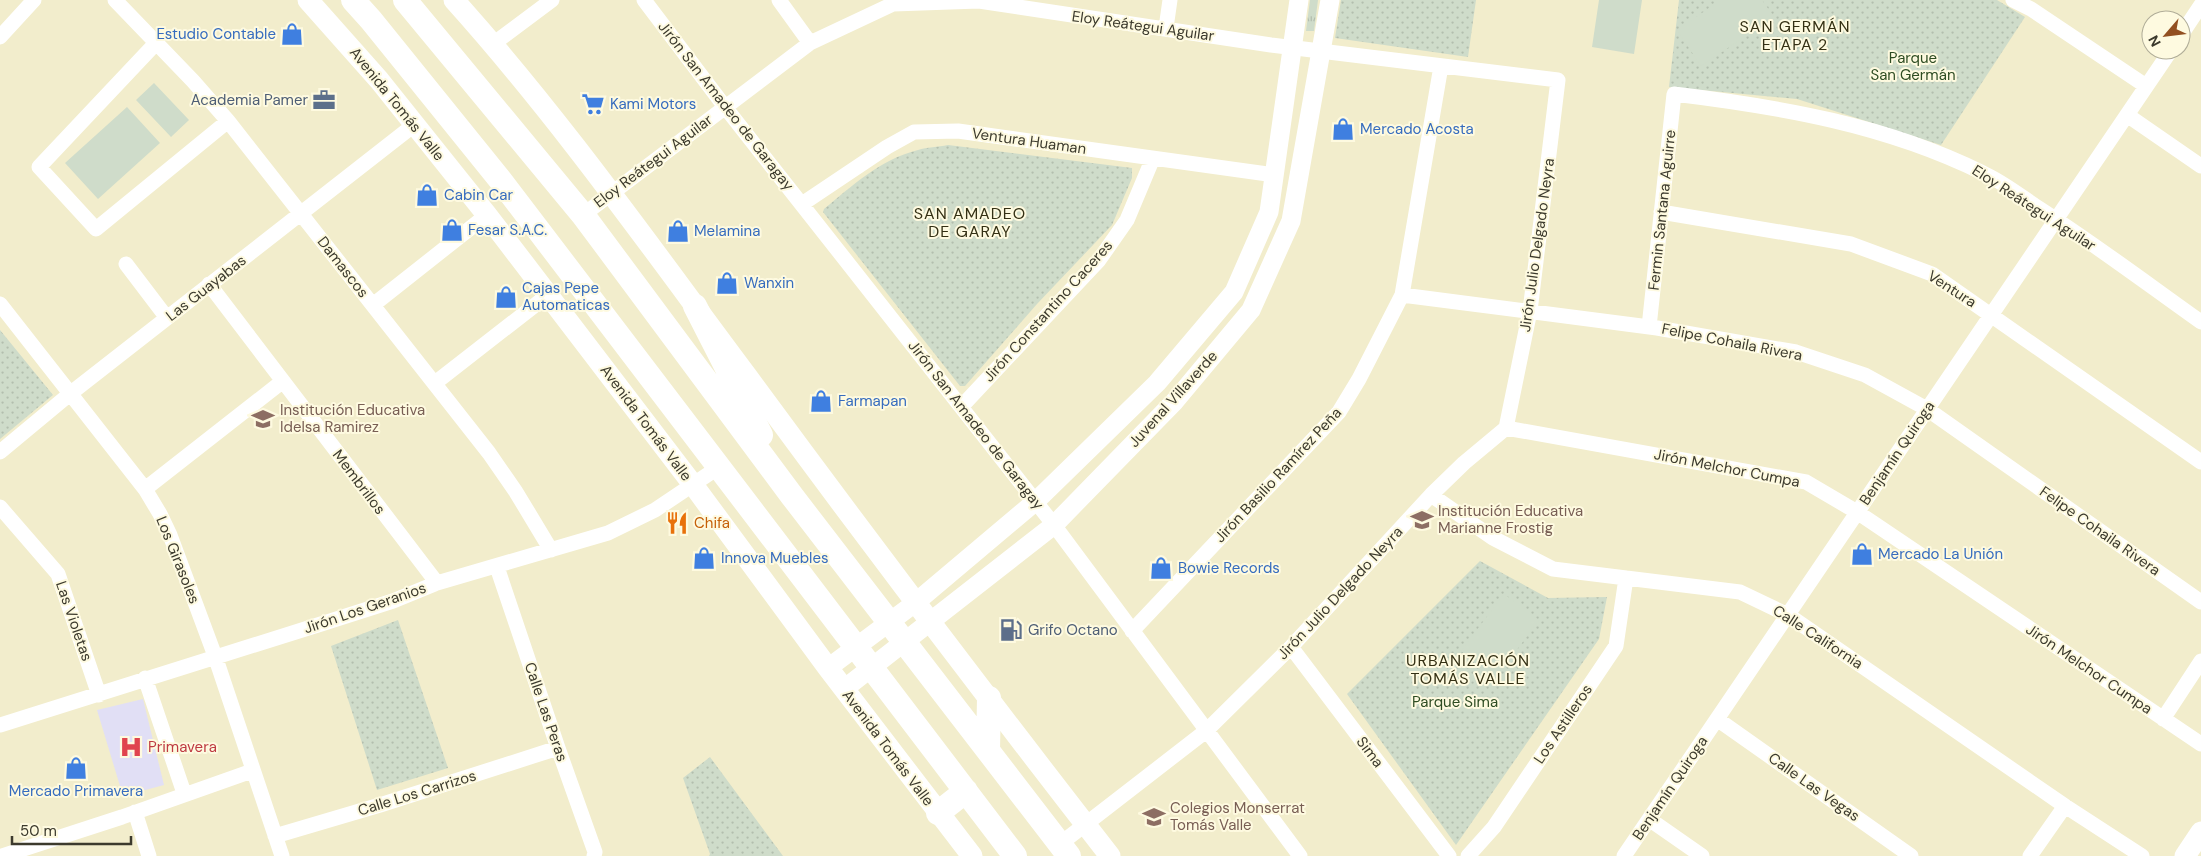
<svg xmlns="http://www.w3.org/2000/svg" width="2201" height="856" viewBox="0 0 2201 856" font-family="'DM Sans',sans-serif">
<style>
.medical{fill:#e1dff5}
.grass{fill:url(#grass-tufts)}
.park{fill:url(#park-dots)}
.pitch{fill:#cfdcca}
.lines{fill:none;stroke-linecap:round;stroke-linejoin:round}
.minor{stroke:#fff;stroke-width:15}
.tertiary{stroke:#fff;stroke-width:19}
.secondary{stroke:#fff;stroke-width:21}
.primary{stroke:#fff;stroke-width:24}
.labels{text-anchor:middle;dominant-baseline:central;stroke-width:4;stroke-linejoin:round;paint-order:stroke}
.street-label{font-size:15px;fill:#3c3a2d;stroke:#fefae0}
.shop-label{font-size:15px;fill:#366cbe;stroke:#fefae0;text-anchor:start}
.park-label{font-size:15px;fill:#2e4c22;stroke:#fefae0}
.service-label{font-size:15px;fill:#4e5e75;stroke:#fefae0;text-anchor:end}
.education-label{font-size:15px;fill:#785e54;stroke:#fefae0;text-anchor:start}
.food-label{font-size:15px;fill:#c56008;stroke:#fefae0;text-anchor:start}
.health-label{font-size:15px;fill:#be3a42;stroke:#fefae0;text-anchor:start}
.neighbourhood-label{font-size:16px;letter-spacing:1px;fill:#343014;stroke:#fefae0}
</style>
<defs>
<pattern id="grass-tufts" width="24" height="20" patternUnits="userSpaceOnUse" patternTransform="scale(1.25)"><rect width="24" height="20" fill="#cfdcca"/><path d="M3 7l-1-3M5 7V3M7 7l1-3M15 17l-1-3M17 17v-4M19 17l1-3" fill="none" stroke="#b3beae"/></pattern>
<pattern id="park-dots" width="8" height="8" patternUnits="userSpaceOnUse" patternTransform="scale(1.25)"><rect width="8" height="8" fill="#cfdcca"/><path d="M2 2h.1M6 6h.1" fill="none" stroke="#b3beae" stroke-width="1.8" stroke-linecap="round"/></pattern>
</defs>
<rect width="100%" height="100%" fill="#f2edcc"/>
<path class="medical" d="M143,699L164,785L123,796L97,710Z"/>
<path class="grass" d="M1310,0H1318L1314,31H1306Z"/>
<path class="park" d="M1341,0H1476L1468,57L1335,38Z
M1679,0H1997L2025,17L1941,145L1797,99L1669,87Z
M948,145L1132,168V178L1112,225L1037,304L965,386H960L823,212L824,209C852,186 881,159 918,150C927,147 938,147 948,145Z
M0,330L53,395L0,439Z
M1480,561L1548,598L1607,597L1599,639L1456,845L1347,694Z
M398,620L448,768L377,790L331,646Z
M710,757L783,856H784H709L710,854L683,778Z"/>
<path class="pitch" d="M1599,0H1642L1634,54L1592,47Z
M1721,0H1762L1774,17L1701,66L1677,30Z
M154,83L189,120L171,137L136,100Z
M127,107L160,143L98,199L65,163Z
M1504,594L1539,620L1496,678L1461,651Z"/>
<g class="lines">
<path class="minor" d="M115,0L193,81L228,121L489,453L516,492L551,550
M644,0L725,107L1054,525L1300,856
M779,0L810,43
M2013,0L2031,9L2146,86
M1166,28L1170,0
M2181,35L2201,5
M0,37L34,0
M156,43L39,167L96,229L228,121
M493,44L552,0
M2127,115L2201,166
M802,204L887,147L914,132L958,131L1275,175
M1661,212L1851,244L1932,274L2201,462
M583,215L810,43L893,4L979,1L1271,45L1558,80L1530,311L1506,428L1464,463L1431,495L1291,647L1206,731L1060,844
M126,264L167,318
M209,284L437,583
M1402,295L1657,328L1796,352L1865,375L1927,409L2201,602
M0,304L145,489L160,514L170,535L215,656L282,856
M373,305L487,215
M1649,327L1674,94C1781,107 1886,125 1983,173C2001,181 2018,194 2034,205C2092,242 2146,283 2201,322
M435,383L548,295
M962,406L1099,260L1127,220L1153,158
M1506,428L1806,482L1857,512L2201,744
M0,452L71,393L414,125
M145,489L283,381
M1431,495L1493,538L1553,569L1740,592L1788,615L2065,806L2142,856
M0,507L58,574L99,695
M497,567L558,748L595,852L594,856
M1132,631L1339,412L1359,379L1402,295L1441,66
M1291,647L1449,856
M145,678L184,793
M1717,719L1911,856
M2163,719L2201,661
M0,725L321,624L393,601L437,583L608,533L655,510L719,467
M135,812L149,856
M1649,819L1702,856
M275,836L380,805L558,748
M2,856L122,817L252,771
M1468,856L1494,827L1616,646L1626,578
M1624,856L2171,50
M2030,856L2065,806"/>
<path class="tertiary" d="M828,668L915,603L1036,501L1157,383L1234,292L1269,212L1299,0
M844,689L1054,525L1175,401L1251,310L1291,221L1330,0"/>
<path class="secondary" d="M308,0L379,80L487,215L694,486L828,668L972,856
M454,0C560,118 652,249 747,376C866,538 987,698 1110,856
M2185,856L2201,832"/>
<path class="primary" d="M353,0L371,20L501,181L1015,856
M405,0L583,215L792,496L1069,856
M695,306L761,435
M988,750L989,698
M938,813L966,791"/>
</g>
<defs>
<symbol id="shop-bare" viewBox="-9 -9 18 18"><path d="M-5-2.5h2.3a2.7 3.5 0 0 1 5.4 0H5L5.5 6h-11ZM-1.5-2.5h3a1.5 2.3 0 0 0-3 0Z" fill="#3f7fe0" stroke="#fefae0" stroke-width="2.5" paint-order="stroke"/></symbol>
<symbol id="office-bare" viewBox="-9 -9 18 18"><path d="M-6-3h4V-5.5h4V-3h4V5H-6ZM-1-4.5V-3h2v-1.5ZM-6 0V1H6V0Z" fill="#5c6f8a" stroke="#fefae0" stroke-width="2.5" paint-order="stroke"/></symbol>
<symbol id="supermarket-bare" viewBox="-9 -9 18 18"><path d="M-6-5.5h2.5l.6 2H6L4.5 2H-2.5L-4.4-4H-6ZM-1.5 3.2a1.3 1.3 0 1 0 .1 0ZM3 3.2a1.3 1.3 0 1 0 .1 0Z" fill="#3f7fe0" stroke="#fefae0" stroke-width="2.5" paint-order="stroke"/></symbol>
<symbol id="school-bare" viewBox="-9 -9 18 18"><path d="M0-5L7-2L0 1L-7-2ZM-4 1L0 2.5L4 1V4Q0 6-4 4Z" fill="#8d6e63" stroke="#fefae0" stroke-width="2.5" paint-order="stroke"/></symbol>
<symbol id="restaurant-bare" viewBox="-9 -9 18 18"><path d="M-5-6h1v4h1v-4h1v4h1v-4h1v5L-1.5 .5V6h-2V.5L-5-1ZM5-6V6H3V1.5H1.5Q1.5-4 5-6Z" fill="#e8710a" stroke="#fefae0" stroke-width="2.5" paint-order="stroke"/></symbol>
<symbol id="fuel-bare" viewBox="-9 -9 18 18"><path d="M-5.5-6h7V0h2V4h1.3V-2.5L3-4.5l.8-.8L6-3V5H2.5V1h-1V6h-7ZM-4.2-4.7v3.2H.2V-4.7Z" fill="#5c6f8a" stroke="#fefae0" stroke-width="2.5" paint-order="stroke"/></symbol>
<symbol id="hospital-bare" viewBox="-9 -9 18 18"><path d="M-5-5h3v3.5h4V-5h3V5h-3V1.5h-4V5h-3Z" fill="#e0444e" stroke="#fefae0" stroke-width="2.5" paint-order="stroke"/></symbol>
</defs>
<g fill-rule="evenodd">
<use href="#shop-bare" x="276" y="18" width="32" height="32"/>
<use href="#office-bare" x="308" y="84" width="32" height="32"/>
<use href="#supermarket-bare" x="577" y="88" width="32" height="32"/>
<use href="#shop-bare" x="1327" y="113" width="32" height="32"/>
<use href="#shop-bare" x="411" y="179" width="32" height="32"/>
<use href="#shop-bare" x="436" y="214" width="32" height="32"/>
<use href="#shop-bare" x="662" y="215" width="32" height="32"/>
<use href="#shop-bare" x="711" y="267" width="32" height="32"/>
<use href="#shop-bare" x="490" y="281" width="32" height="32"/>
<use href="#shop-bare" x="805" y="385" width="32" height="32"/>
<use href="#school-bare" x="247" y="403" width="32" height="32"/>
<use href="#school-bare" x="1406" y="504" width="32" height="32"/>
<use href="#restaurant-bare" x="661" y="507" width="32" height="32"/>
<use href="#shop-bare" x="1846" y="538" width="32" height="32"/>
<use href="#shop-bare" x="688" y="542" width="32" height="32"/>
<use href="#shop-bare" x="1145" y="552" width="32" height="32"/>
<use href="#fuel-bare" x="995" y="614" width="32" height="32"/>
<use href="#hospital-bare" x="115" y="731" width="32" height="32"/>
<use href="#shop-bare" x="60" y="752" width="32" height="32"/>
<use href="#school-bare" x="1138" y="801" width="32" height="32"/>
</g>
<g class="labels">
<g class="street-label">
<text transform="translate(1143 26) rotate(8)">Eloy Reátegui Aguilar</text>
<text transform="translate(397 104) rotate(51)">Avenida Tomás Valle</text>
<text transform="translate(726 106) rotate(52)">Jirón San Amadeo de Garagay</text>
<text transform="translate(1029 141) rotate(8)">Ventura Huaman</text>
<text transform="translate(653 161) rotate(-37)">Eloy Reátegui Aguilar</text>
<text transform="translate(2034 208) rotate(33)">Eloy Reátegui Aguilar</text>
<text transform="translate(1662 210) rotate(-84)">Fermin Santana Aguirre</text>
<text transform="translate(1537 245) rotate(-82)">Jirón Julio Delgado Neyra</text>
<text transform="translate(343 267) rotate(52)">Damascos</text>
<text transform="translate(206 288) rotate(-38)">Las Guayabas</text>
<text transform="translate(1952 289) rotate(33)">Ventura</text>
<text transform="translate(1048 311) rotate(-48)">Jirón Constantino Caceres</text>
<text transform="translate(1732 342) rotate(11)">Felipe Cohaila Rivera</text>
<text transform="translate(1173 399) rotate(-48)">Juvenal Villaverde</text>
<text transform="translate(646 423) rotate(53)">Avenida Tomás Valle</text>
<text transform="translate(976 425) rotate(52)">Jirón San Amadeo de Garagay</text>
<text transform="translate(1897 453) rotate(-56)">Benjamín Quiroga</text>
<text transform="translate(1727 468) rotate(11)">Jirón Melchor Cumpa</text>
<text transform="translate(1278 475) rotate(-47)">Jirón Basilio Ramírez Peña</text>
<text transform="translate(359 482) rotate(53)">Membrillos</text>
<text transform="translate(2100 531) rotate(35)">Felipe Cohaila Rivera</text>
<text transform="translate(178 560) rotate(68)">Los Girasoles</text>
<text transform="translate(1340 593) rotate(-47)">Jirón Julio Delgado Neyra</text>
<text transform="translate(365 608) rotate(-19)">Jirón Los Geranios</text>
<text transform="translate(74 621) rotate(71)">Las Violetas</text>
<text transform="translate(1818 637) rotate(33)">Calle California</text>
<text transform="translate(2089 669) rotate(34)">Jirón Melchor Cumpa</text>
<text transform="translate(546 712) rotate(71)">Calle Las Peras</text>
<text transform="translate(1563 724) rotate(-56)">Los Astilleros</text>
<text transform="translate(888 748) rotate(53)">Avenida Tomás Valle</text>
<text transform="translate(1370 752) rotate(53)">Sima</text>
<text transform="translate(1814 787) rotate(35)">Calle Las Vegas</text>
<text transform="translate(1670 788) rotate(-56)">Benjamín Quiroga</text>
<text transform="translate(417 793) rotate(-17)">Calle Los Carrizos</text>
</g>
<g class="shop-label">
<text x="276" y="34" text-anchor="end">Estudio Contable</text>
<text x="610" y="104">Kami Motors</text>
<text x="1360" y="129">Mercado Acosta</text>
<text x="444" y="195">Cabin Car</text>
<text x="468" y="230">Fesar S.A.C.</text>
<text x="694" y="231">Melamina</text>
<text x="744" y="283">Wanxin</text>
<text x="522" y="288">Cajas Pepe<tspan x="522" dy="17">Automaticas</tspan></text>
<text x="838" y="401">Farmapan</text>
<text x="1878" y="554">Mercado La Unión</text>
<text x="721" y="558">Innova Muebles</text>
<text x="1178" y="568">Bowie Records</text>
<text x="76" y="791" text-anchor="middle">Mercado Primavera</text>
</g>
<g class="park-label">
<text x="1913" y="58">Parque<tspan x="1913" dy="17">San Germán</tspan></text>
<text x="1455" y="702">Parque Sima</text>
</g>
<g class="service-label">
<text x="308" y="100">Academia Pamer</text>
<text x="1028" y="630" text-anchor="start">Grifo Octano</text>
</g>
<g class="education-label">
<text x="280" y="410">Institución Educativa<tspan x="280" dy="17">Idelsa Ramirez</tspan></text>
<text x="1438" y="511">Institución Educativa<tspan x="1438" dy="17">Marianne Frostig</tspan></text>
<text x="1170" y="808">Colegios Monserrat<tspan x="1170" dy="17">Tomás Valle</tspan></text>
</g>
<g class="food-label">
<text x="694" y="523">Chifa</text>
</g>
<g class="health-label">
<text x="148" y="747">Primavera</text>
</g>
<g class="neighbourhood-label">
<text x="1795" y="26">SAN GERMÁN<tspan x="1795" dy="18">ETAPA 2</tspan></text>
<text x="970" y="213">SAN AMADEO<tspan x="970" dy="18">DE GARAY</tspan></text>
<text x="1468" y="660">URBANIZACIÓN<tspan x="1468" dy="18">TOMÁS VALLE</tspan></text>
</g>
</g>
<g transform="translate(2166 35) rotate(242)"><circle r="24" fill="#fefae0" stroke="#b0ad98"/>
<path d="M0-4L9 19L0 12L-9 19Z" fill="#924f20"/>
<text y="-8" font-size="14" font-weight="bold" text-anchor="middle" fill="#3c3a2d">N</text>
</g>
<path d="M12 836v8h119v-8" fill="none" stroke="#3c3a2d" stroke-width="2.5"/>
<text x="20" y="836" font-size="15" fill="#3c3a2d" stroke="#fefae0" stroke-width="4" paint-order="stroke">50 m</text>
</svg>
